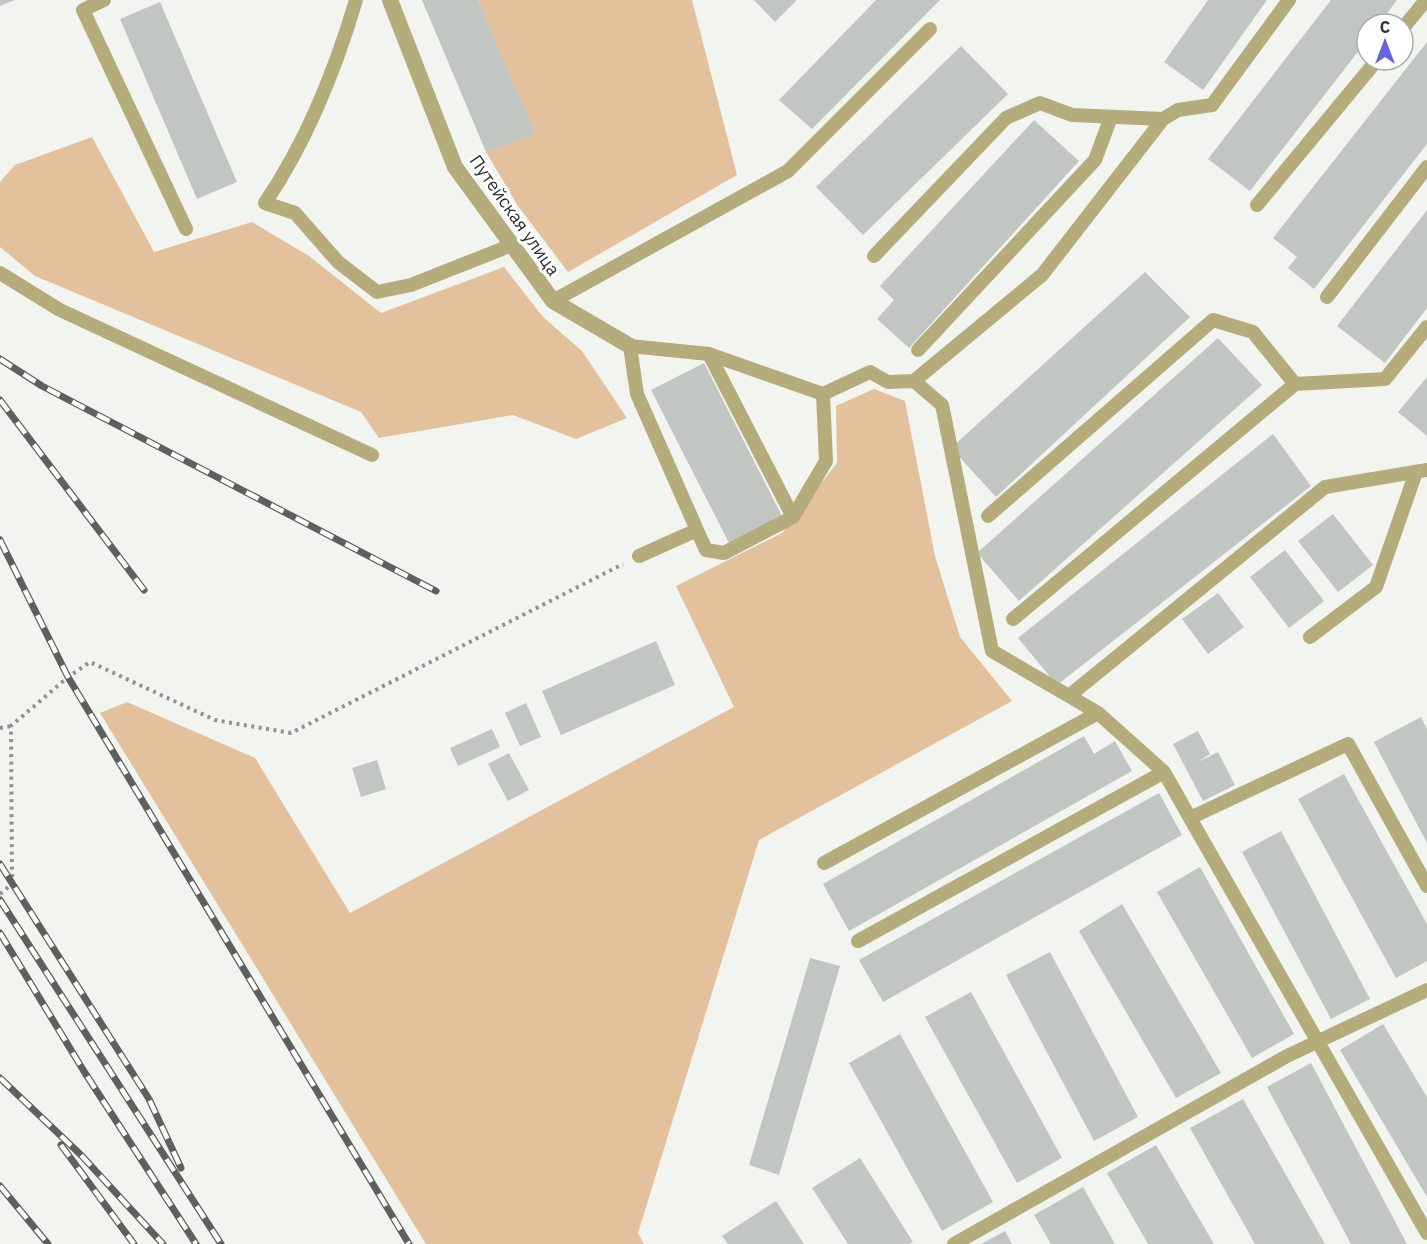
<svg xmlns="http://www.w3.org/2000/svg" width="1427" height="1244" viewBox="0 0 1427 1244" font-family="'IBM Plex Sans',sans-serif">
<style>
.green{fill:#e3c19d}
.building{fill:#c1c6c3}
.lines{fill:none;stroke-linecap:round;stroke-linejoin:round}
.path{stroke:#91928f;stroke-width:4;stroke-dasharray:3 4.5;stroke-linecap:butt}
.service{stroke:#b5ac7b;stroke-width:14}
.minor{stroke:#b5ac7b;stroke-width:16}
.rail-casing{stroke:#5e605d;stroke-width:7}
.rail{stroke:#fff;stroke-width:4.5;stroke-dasharray:14;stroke-linecap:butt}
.labels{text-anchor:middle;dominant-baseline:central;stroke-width:6;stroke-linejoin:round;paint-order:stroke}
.street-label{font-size:18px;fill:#30312f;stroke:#fff}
</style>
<rect width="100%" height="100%" fill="#f2f4f0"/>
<path class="green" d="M478,0H692L737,175L568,272L518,206L486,152L534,134Z
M92,137L154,252L252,222L309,256L381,313L504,267L543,317L582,351L627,418L576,439L513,415L379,438L361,412L35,276L0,247V182L15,165Z
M874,389L905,401L935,556L960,637L1012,701L759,840L638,1233L644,1244H426L100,713L127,702L255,758L350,913L734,707L676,586L782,533L837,463L836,406Z"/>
<path class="building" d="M0,0H15L0,6Z
M422,0H478L535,134L486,152Z
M754,0H797L775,22Z
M876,0H940L812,129L779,100Z
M1208,0H1267L1203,90L1164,62Z
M1331,0H1397L1379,24H1367V40L1250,191L1208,159Z
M160,2L237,182L197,199L120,19Z
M1427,42V144L1314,289L1288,268L1297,257L1273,238Z
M961,46L1008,94L863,235L816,187Z
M1034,120L1079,161L909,348L877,319L894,300L880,286Z
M1427,210V308L1385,363L1337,326Z
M1145,272L1190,317L996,497L951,448Z
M1218,338L1262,385L1019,601L977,553Z
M704,363L782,516L729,543L651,390Z
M1427,377V436L1398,412Z
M1273,434L1311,486L1057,685L1018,638Z
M1333,514L1373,565L1338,592L1298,541Z
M1285,550L1324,601L1289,628L1250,577Z
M1218,593L1244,627L1208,654L1182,619Z
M656,641L675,685L561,735L542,691Z
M526,703L541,737L520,746L505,713Z
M1421,717L1427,729V843L1374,742Z
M492,729L500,747L458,766L450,748Z
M1198,731L1210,754L1198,762L1218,752L1235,785L1203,801L1173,744Z
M1084,736L1094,754L1115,741L1132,771L849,931L823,884Z
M509,753L529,790L508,801L488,764Z
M377,760L386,789L361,797L352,768Z
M1344,774L1427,924V961L1396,978L1298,799Z
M1159,793L1182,835L883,1002L859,960Z
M1281,831L1370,999L1331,1019L1242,852Z
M1200,867L1294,1034L1252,1058L1157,892Z
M1122,904L1221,1073L1176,1098L1079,931Z
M1050,952L1138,1117L1094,1141L1006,975Z
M810,958L840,966L779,1175L749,1165Z
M971,992L1062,1158L1017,1183L925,1017Z
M1383,1024L1427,1097V1197L1340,1050Z
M900,1034L993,1202L942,1231L849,1063Z
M1311,1063L1407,1244H1351L1267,1087Z
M1243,1099L1325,1244H1255L1190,1128Z
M1156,1145L1214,1244H1148L1107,1173Z
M860,1158L913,1242L909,1244H848L812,1188Z
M1083,1187L1115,1244H1051L1034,1215Z
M776,1201L804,1244H728L722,1236Z
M1005,1231L1012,1244H981Z"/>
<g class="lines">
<path class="path" d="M0,728L11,726
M0,894L12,884L11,726L68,677L90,662L215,720L291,733L623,564"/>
<path class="service" d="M104,0L83,10L186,229
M356,0C335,71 307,141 265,203L295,213L338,262L377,292L411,285L512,245
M1403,28L1426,0
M1257,205L1377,60
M874,256L1006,118L1040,103L1072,115L1163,119
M0,273L60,310L372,455
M1327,297L1427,167
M553,301L788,171L930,29
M918,350L1095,160L1111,117
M709,354L823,394L870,372L888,382L914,381L942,405L992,651L1069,696
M914,381L1042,275L1163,119L1178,110L1212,105L1289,0
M988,516L1213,320L1253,332L1295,384
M697,530L706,550L724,553L793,517L826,461L823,394
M639,556L697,530L637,394L630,346L709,354L793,517
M1013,619L1295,384L1385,379L1427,327
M1310,637L1376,587L1416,472
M1098,713L1069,696L1325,487L1427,470
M1190,818L1427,1233
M824,863L1098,713L1164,772
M858,941L1164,772L1190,818L1348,744L1427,886
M954,1244L1287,1056L1427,990"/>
<path class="minor" d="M390,0L455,167L553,301L630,346"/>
<defs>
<path id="rail" d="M0,359L42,386L436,591
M0,400L144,590
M0,540L68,677L409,1244
M0,864L149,1099L181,1168
M0,900L221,1244
M0,933L85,1073L196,1244
M0,1078L81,1155L163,1244
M61,1145L134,1244
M0,1186L48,1244"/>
</defs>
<use href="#rail" class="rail-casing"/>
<use href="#rail" class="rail"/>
</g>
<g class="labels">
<g class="street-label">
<text transform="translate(515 215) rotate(55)">Путейская улица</text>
</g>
</g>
<g transform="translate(1385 42)"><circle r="28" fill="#ffffff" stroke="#acadac" stroke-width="1.5"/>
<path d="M0-4.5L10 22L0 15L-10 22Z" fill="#6566df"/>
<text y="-9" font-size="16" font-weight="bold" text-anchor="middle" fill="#30312f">С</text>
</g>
</svg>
